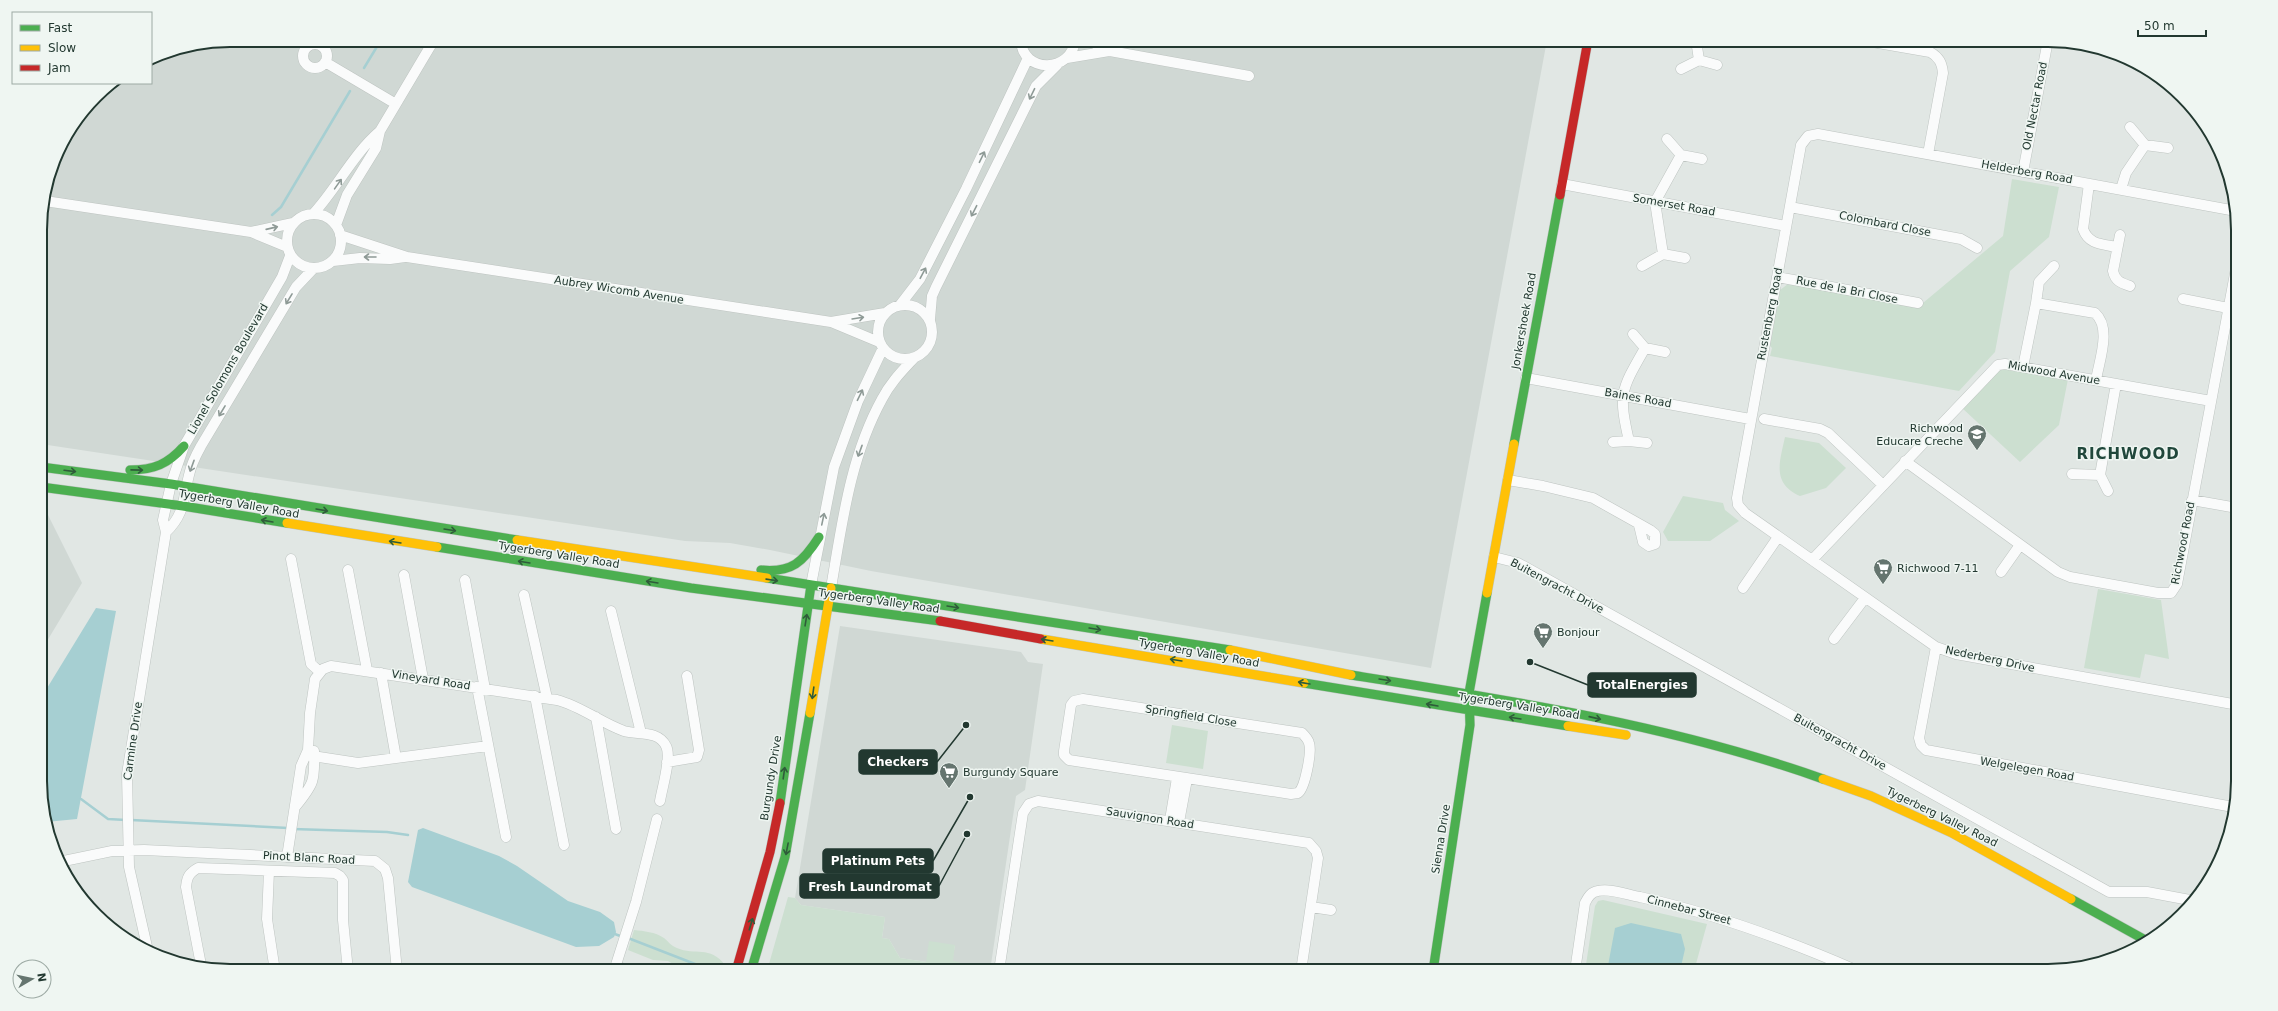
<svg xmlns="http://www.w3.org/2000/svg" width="2278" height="1011" viewBox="0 0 2278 1011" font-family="'DejaVu Sans',sans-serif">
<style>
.built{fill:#d0d8d4}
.green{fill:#ccdfd0}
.water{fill:#a6cfd2}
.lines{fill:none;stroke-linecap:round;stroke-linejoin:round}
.stream{stroke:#a6cfd2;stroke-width:2.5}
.street-casing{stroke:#bec4c1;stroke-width:11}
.fast-casing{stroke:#bec5c1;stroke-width:10}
.slow-casing{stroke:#bec5c1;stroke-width:10}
.jam-casing{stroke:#bec5c1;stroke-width:10}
.street{stroke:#fafbfb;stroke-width:10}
.fast{stroke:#4caf50;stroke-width:9}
.slow{stroke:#ffc107;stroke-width:9}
.jam{stroke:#c62828;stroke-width:9}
.oneway{stroke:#8e9a96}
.oneway2{stroke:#2f5c3a}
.labels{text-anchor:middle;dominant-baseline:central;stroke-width:3;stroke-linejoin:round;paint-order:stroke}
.street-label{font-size:11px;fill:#223830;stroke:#eff6f2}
.poi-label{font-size:11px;fill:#223830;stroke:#eff6f2;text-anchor:start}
.district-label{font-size:15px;font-weight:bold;letter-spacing:1px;fill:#20473b;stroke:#eff6f2}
.rim{fill:none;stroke:#223830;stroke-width:2}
.leader{fill:none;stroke:#223830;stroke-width:1.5}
.callout-dot{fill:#223830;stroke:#eff6f2;stroke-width:1.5}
.callout{fill:#223830;stroke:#223830;stroke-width:1.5}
.callout-label{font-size:12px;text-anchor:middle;font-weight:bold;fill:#fff}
</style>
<rect width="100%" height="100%" fill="#e1e7e4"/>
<path class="built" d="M230,40H1547L1431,668L871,571L770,550L730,543L685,541L41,444L40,218L60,146L105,87L112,83H151V59L158,54Z
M41,501L82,583L41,651Z
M840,626L1021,652L1028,662L1043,664L1025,790L1016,796L990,971L958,969L952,961L955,945L927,962L900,958L889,939L882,938L885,917L801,905L795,898Z"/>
<path class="green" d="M2012,179L2059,187L2049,237L2010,271L1995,352L1959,391L1770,356L1772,348L1770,346L1780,290L1788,284L1917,308L2003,236Z
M2001,368L2068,379L2059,425L2020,462L1961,407Z
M1785,437L1819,443L1846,468L1826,488L1800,496C1771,483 1780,461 1785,437Z
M1683,496L1723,503L1725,510L1739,521L1710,541H1668L1663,532Z
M2098,589L2161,600L2169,659L2145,654L2140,678L2084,668Z
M1172,725L1208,731L1203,769L1166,763Z
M788,897L795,898L801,905L885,917L882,938L889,939L900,958L926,962L929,941L955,945L953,961L959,962V969L973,971H767Z
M1603,900L1707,924L1694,971H1585L1595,906L1598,901Z
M634,930C644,931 655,932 664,938C668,941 671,946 677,948C695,956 710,945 725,965L722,971H685L668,961L653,960L628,950Z"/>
<path class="water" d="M96,608L116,611L77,819L46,822L42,806L41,698Z
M423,828L499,856L517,866L568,901L600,912L614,922L616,932L614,937L599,946L576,947L412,887L408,882L418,830Z
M1631,923L1681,934L1685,949L1680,971H1607L1615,928Z"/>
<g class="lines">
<path class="stream" d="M364,68L381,40
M272,215L281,207L350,91
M81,799L108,819L126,820
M131,820L288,828
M293,829L387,832L408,835
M612,933L623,937
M628,938L713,971"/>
<defs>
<path id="street" d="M1009,40L1021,44
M1021,40C1022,74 1072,73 1075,40
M1087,40L1110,51L1249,76
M1696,40L1699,60L1717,65
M1861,40L1930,52C1939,57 1942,63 1943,73L1928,154
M303 56a12 12 0 1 1 24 0a12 12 0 1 1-24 0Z
M1067,58L1109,51
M325,62L396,104
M1681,69L1699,60
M2130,127L2145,145L2168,148
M1667,139L1681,155L1702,159
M2023,172L2048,40
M1562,184L1786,226
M2089,184L2083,229C2089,245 2102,244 2117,247
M2121,189L2126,173L2145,145
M45,201L251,232L287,247
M1790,207L1961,239L1977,248
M2236,211L1818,134L1808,136L1801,145L1737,498L1738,505L1745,513L1936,647L1956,654L2238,705
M287 241a27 27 0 1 1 54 0a27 27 0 1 1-54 0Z
M313,214C337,188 353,154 380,131L434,40
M336,225L347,195L376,148L380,131
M251,232L293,223
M340,235L407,257L831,322L879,342
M2120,235L2113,271C2115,281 2121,283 2130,286
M1663,254L1655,202L1681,155
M333,261L360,258L390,259L405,257
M1642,266L1663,254L1685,258
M1777,277L1918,303
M2183,299L2228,308
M2036,303L2039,282L2054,266
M878 332a27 27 0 1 1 54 0a27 27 0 1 1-54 0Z
M900,305L920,279L966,189L1028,58
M930,319L932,296L936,287L1036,86L1057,65
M831,322L885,313
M1633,334L1645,348
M2023,367L2036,303L2095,313C2112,328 2099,361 2096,380
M1526,378L1750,419
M1764,419L1820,429L1828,433L1883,485
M1629,441C1618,393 1621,390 1645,348L1665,352
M1613,442L1629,441L1647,443
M1905,461L2058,572L2070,577L2158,593H2171L2177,584L2237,263
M2072,474L2100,475
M1508,480L1543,486L1593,498L1650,530L1655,534V544L1649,546L1643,542L1639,525
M2108,491L2100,475L2116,384
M2192,500L2237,508
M166,532C185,514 183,499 189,475C191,465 196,455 201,446L296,287L313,269
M1494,557L1518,563L2109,892H2147L2195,901
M291,559L311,664L320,672
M1812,560L1998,365L2005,364L2211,401
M348,570L367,670
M2001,572L2020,545
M404,575L423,679
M465,580L485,689
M811,585L834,467L858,401L883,348
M831,588C842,524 850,457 882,399C890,383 902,371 914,358
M1743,588L1778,537
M524,595L547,698
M611,611L641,733
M1834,639L1865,598
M1936,647L1919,738L1921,745L1926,750L2233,807
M381,673L396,758
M477,687L506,837
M535,696L564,845
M1083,699L1302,733C1305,736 1308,739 1309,743C1312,752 1305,788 1298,793L1291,794L1069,760L1064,755V751L1071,705L1074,701Z
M596,717L616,829
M306,755L358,763L488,746
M667,762L697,757L699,750L687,676
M295,807C314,784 315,781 314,751
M1170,820L1177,778
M1179,822L1187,779
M287,857L301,766L308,750L310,713L315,679L323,669L331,666L557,700C581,706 601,723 624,731C638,735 658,730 666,746C672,757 662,788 660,801
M59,862L112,851L144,850L375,861L385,869L388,878L397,971
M269,871L267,919L275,971
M1311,907L1331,910
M148,951L129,867L127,774L166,532L163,520L171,484L184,446L282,277L290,256
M201,965L186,887C187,877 189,873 198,868L335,873L340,876L343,880V920L348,971
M616,966L629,971
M614,971L636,902L657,819
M999,971L1023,813L1029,804L1038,801L1309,843L1316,851L1318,858L1301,971
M1575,971L1585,903C1588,897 1591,892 1598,891C1610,888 1628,895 1640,897C1716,914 1787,940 1858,971"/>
<path id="fast" d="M1514,444L1560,195
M41,467L171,484L517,540
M130,470C154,470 168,464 184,446
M41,487L183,506L287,523
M437,547L691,588L940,621
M761,570C792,573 803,562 819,537
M767,578L1230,650
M1351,675C1509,700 1672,725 1823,779
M1304,683L1568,726
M780,803L811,585
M2071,899L2147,941
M751,971L785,857L810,713
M1433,971L1470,725L1469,693L1487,593"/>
<path id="slow" d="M287,523L437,547
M517,540L767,578
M1487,593L1514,444
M1041,639L1304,683
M1230,650L1351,675
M810,713L831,588
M1568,726L1626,735
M1823,779L1871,796L1952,833L2071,899"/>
<path id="jam" d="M1560,195L1588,40
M940,621L1041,639
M736,971L770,852L780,803"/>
</defs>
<use href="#street" class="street-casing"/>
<use href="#fast" class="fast-casing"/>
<use href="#slow" class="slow-casing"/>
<use href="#jam" class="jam-casing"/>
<use href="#street" class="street"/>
<use href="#fast" class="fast"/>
<use href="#slow" class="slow"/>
<use href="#jam" class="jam"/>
</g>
<defs><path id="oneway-shaft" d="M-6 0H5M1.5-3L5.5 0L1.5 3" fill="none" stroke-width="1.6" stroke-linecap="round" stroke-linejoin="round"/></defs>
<g class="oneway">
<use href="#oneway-shaft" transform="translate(1032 94) rotate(116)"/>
<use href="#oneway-shaft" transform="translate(982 157) rotate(-64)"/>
<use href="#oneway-shaft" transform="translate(338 184) rotate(-55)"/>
<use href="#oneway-shaft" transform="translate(974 211) rotate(117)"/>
<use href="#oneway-shaft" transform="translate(272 228) rotate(-13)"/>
<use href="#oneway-shaft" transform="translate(370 257) rotate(180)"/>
<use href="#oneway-shaft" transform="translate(923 273) rotate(-62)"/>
<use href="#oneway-shaft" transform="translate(289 299) rotate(121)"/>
<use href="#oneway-shaft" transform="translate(858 318) rotate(-9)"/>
<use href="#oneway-shaft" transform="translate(860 395) rotate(-64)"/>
<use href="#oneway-shaft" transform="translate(222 411) rotate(121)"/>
<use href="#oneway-shaft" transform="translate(860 451) rotate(110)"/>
<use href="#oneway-shaft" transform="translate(192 466) rotate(110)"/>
<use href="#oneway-shaft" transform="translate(823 519) rotate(-78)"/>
</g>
<g class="oneway2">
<use href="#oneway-shaft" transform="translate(137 470) rotate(1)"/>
<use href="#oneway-shaft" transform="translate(70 471) rotate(7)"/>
<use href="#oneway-shaft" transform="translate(322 510) rotate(10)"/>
<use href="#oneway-shaft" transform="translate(267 521) rotate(-170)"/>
<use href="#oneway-shaft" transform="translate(450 530) rotate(9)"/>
<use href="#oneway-shaft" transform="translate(395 542) rotate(-171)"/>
<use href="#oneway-shaft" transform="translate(524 562) rotate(-171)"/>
<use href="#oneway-shaft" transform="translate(772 580) rotate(8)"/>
<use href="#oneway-shaft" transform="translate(652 582) rotate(-171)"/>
<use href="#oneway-shaft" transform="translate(953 607) rotate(9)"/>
<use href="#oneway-shaft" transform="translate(806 620) rotate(-81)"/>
<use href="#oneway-shaft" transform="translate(1095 629) rotate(9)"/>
<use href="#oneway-shaft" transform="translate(1047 640) rotate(-171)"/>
<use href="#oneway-shaft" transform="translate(1176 660) rotate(-171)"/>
<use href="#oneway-shaft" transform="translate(1385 680) rotate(9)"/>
<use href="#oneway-shaft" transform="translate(1304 683) rotate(-170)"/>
<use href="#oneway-shaft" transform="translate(813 693) rotate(98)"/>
<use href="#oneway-shaft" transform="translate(1432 705) rotate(-170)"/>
<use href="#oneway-shaft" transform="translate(1515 718) rotate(-171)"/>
<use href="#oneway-shaft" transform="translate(1595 718) rotate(13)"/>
<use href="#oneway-shaft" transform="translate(784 773) rotate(-82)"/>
<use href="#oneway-shaft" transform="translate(787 849) rotate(101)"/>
<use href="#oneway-shaft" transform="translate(751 924) rotate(-73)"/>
</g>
<defs>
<symbol id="school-pin" viewBox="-11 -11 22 30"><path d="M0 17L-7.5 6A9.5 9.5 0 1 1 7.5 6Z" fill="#65756f" stroke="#eff6f2"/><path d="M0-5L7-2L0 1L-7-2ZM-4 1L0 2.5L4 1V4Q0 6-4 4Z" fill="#fff"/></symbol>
<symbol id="supermarket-pin" viewBox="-11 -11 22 30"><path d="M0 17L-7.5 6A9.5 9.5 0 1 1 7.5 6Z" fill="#65756f" stroke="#eff6f2"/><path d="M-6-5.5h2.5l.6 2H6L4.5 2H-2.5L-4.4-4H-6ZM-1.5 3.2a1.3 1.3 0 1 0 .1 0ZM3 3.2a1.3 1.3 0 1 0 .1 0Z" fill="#fff"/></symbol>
</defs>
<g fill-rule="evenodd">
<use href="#school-pin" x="1966" y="423" width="22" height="30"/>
<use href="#supermarket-pin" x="1872" y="557" width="22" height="30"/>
<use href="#supermarket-pin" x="1532" y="621" width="22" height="30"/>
<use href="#supermarket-pin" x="938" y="761" width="22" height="30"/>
</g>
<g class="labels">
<g class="street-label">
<text transform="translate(2035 106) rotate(-79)">Old Nectar Road</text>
<text transform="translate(2027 172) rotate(10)">Helderberg Road</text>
<text transform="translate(1674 205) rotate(10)">Somerset Road</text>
<text transform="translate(1885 224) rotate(11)">Colombard Close</text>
<text transform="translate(619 290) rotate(9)">Aubrey Wicomb Avenue</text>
<text transform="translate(1847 290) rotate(11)">Rue de la Bri Close</text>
<text transform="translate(1770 314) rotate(-79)">Rustenberg Road</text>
<text transform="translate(1524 321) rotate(-80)">Jonkershoek Road</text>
<text transform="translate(228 369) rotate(-60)">Lionel Solomons Boulevard</text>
<text transform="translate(2054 373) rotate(10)">Midwood Avenue</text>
<text transform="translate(1638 398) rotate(10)">Baines Road</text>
<text transform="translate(239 504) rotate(10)">Tygerberg Valley Road</text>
<text transform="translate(2183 543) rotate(-79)">Richwood Road</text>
<text transform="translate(559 555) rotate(9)">Tygerberg Valley Road</text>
<text transform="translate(1557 586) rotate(28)">Buitengracht Drive</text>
<text transform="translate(879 601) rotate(8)">Tygerberg Valley Road</text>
<text transform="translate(1199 653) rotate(10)">Tygerberg Valley Road</text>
<text transform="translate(1990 659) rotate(12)">Nederberg Drive</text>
<text transform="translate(431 680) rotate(9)">Vineyard Road</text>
<text transform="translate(1519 706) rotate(9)">Tygerberg Valley Road</text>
<text transform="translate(1191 716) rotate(9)">Springfield Close</text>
<text transform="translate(133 741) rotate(-82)">Carmine Drive</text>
<text transform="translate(1840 742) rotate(29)">Buitengracht Drive</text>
<text transform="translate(2027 769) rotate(10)">Welgelegen Road</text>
<text transform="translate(771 778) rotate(-81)">Burgundy Drive</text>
<text transform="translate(1942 817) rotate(26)">Tygerberg Valley Road</text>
<text transform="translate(1150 818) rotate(9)">Sauvignon Road</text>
<text transform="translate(1441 839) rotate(-81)">Sienna Drive</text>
<text transform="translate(309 858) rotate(3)">Pinot Blanc Road</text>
<text transform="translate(1689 910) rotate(15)">Cinnebar Street</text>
</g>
<g class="poi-label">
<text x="1963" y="428" text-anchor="end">Richwood<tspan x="1963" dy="13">Educare Creche</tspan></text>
<text x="1897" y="568">Richwood 7-11</text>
<text x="1557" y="632">Bonjour</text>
<text x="963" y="772">Burgundy Square</text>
</g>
<g class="district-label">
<text x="2128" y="454">RICHWOOD</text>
</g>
</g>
<path d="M0 0H2278V1011H0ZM230 47H2048A183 183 0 0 1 2231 230V781A183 183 0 0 1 2048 964H230A183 183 0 0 1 47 781V230A183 183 0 0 1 230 47Z" fill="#eff6f2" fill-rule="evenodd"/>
<path class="rim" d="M230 47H2048A183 183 0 0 1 2231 230V781A183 183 0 0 1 2048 964H230A183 183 0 0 1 47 781V230A183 183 0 0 1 230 47Z"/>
<path class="leader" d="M1530 662L1588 685M966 725L937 762M970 797L933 861M967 834L939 886"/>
<g class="callout-dot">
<circle cx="1530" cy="662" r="4"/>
<circle cx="966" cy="725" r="4"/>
<circle cx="970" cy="797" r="4"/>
<circle cx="967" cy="834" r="4"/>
</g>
<g class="callout">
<rect x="1588" y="673" width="108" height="24" rx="4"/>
<rect x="859" y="750" width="78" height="24" rx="4"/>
<rect x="823" y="849" width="110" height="24" rx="4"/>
<rect x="800" y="874" width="139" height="24" rx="4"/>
</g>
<g class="callout-label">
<text x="1642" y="689">TotalEnergies</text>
<text x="898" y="766">Checkers</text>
<text x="878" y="865">Platinum Pets</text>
<text x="870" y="891">Fresh Laundromat</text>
</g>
<rect x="12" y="12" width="140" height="72" fill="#eff6f2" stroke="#9daaa4"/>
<rect x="20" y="25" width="20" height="6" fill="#4caf50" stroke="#9daaa4"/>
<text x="48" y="32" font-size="12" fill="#223830">Fast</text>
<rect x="20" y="45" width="20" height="6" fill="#ffc107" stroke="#9daaa4"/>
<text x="48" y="52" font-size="12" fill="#223830">Slow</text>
<rect x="20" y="65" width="20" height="6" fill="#c62828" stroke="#9daaa4"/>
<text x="48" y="72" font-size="12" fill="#223830">Jam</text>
<g transform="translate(32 979) rotate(81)"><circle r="19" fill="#eff6f2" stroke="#9daaa4"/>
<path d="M0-3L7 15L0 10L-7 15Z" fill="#65756f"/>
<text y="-6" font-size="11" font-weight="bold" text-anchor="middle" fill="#223830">N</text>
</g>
<path d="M2138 30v6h68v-6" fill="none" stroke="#223830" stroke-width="2"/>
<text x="2144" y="30" font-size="12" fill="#223830" stroke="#eff6f2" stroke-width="3" paint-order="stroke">50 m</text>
</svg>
